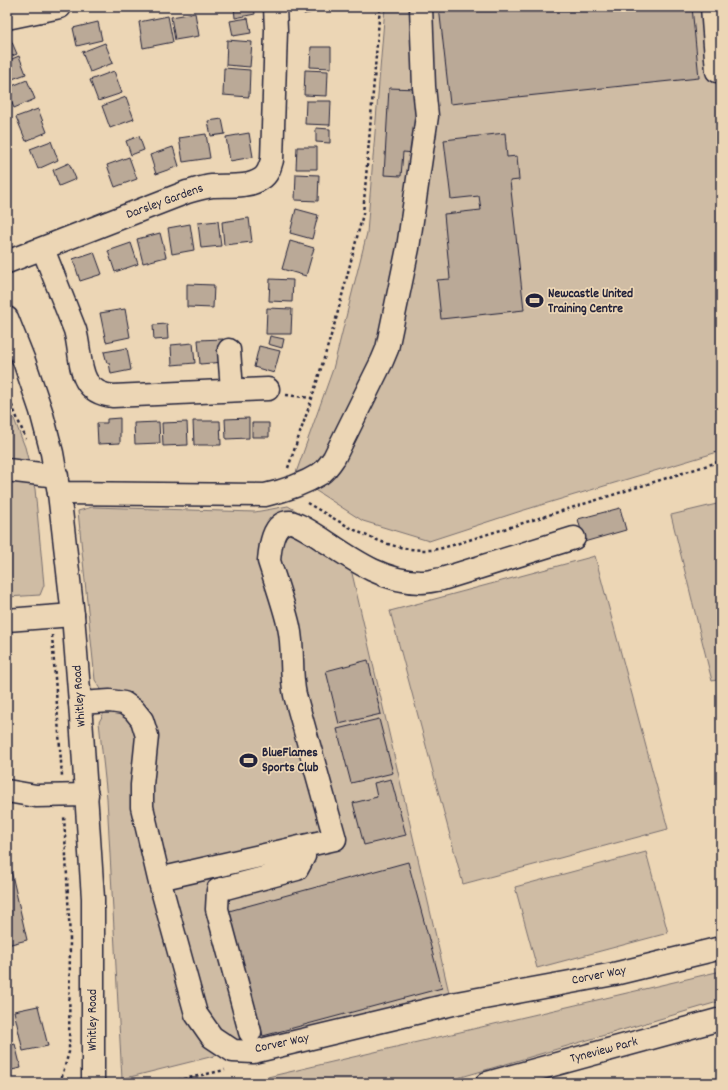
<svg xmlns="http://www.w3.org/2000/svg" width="728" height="1090" viewBox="0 0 728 1090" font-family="Dekko,sans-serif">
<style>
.green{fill:#cfbca4;stroke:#786f70}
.building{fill:#baa997;stroke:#22223b}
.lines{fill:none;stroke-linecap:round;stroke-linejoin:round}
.minor-casing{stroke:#22223b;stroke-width:25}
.major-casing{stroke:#22223b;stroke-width:25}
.path{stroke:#22223b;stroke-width:2.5;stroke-dasharray:3 3;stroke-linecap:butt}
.minor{stroke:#ecd6b5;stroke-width:22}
.major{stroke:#ecd6b5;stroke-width:22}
.labels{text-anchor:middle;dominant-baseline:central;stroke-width:3.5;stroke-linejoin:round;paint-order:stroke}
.street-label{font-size:13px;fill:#22223b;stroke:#ecd6b5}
.poi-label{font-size:13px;font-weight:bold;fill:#22223b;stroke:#ecd6b5;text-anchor:start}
</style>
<rect width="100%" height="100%" fill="#ecd6b5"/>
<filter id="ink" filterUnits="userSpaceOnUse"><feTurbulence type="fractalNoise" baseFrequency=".025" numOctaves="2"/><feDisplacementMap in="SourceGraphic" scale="8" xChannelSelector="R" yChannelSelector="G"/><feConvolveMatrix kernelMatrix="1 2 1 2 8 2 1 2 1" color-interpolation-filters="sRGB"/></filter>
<g filter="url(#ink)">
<path class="green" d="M385,7H721V451L521,511L429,541L363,521L307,485L292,484L333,369L367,233Z
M7,401L25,447L28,459L30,473L35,489L44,585L40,595L7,597Z
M721,503V679L712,681L671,515Z
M288,506L342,538L348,556L450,997L122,1079L107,798L99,722L104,713L101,689L95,680L78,511L92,507L255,512Z
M595,556L668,829L463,884L390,611Z
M646,852L668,933L537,968L515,887Z
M721,971V1001L441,1083H242Z"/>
<path class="building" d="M234,7H254L255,14L235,18Z
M303,7H329V9L304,14Z
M439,7H692L699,78L450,104Z
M195,13L199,36L175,40L171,17Z
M168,16L173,42L143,48L139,22Z
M248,18L251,33L233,36L230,21Z
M98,22L102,40L77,46L73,28Z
M8,33L17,54L7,58V34Z
M227,40L252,42L250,67L226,65Z
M105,43L113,63L90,72L82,52Z
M311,47H331V68L310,67Z
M19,56L26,74L7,81V61Z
M224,68L250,70L249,97L223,95Z
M305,70L328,71L327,96L304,95Z
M114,71L122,93L98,101L90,80Z
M27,80L35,99L14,108L7,91V88Z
M389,88L418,89L414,153L403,152L401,176L384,175Z
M126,97L134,119L110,128L102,106Z
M306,101H331L330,125L305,124Z
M38,109L47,132L26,141L16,117Z
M222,119L225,134L211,136L208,121Z
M316,128L330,129V143L316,142Z
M249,133L253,157L230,161L226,137Z
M505,133L507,157L517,156L519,180L510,181L524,310L441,319L437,280L450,279L444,214L481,210L479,196L451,199L444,140Z
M206,134L210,158L183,162L179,138Z
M139,136L144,150L131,155L126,141Z
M51,141L58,160L38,169L30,149Z
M173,147L179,166L156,174L150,155Z
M297,147H317V169H296Z
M129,157L137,179L115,187L107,165Z
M69,163L76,179L59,186L53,170Z
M296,174L319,175L318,201L295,200Z
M296,209L318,215L312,239L290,233Z
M249,218L252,242L224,245L222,222Z
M218,221L221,246L201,248L198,223Z
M190,224L194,250L172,254L168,228Z
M160,233L166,257L143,263L137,239Z
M290,241L314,248L306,276L282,269Z
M131,243L138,264L115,272L108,251Z
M94,252L102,274L80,281L73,259Z
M270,279L293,280L292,302L269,301Z
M187,284L214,285L213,308L187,307Z
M267,308L292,309L291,334H266Z
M125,309L130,337L106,342L100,313Z
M167,324L168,339L154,340L153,325Z
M270,336L284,339L282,348L268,344Z
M223,339L224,362L200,364L198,340Z
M193,343L195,363L172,365L171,345Z
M259,346L280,351L274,373L254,367Z
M127,348L131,370L111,374L109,363H107L104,352Z
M120,418V443L98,444L97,423H107V419Z
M249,418V438L226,439L225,419Z
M193,421H220L221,445H194Z
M159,422L160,443L135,444L134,423Z
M187,422L188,445L163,446L162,423Z
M252,423H269V437H252Z
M620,508L626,530L584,542L578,519Z
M368,660L381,714L339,724L326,671Z
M379,719L393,773L351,783L337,729Z
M391,779L406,835L364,845L353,803L377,797L374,783Z
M7,853L27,940L7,945Z
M408,862L442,988L263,1036L229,911Z
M38,1006L48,1046L23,1051L14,1011Z
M15,1044L21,1068L7,1071V1046Z"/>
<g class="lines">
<defs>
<path id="minor" d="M712,7L717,71
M7,18L60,7
M43,249L75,330C83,358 75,392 113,396L268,389
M7,262L187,192C195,190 203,187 212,186C227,185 248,188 261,179C268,175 270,167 272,160L276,30L275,7
M229,350L232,390
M7,470L57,476
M59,493L265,495C283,491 304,484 320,474C326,470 330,464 334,458L382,361L387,349L408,248L427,116L424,87L421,7
M7,620L73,615
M80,703L110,701L124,703L134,710L142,720L147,736L142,785V807L159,879L196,1014L212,1037L233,1051L253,1052L457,1003L614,974L721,948
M7,791L36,796L87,795
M159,879L335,839L295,695C290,672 294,649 289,627C284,605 276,583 269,561C270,549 272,522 290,522C296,522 316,535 322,539C352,559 383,582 421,582C428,582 435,580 442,579L574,538
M250,1032L217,909L218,890L297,869L304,856L299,848
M487,1083L721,1019"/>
<path id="major" d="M7,318L24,361L41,411L52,453L59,493L73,615L80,703L93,898V1083"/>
</defs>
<use href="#minor" class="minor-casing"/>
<use href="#major" class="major-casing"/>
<path class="path" d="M7,394L26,439
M286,395L312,398
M288,468L312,398L336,319L363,214L380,7
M307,503C346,525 383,551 429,550C437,550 445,547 453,545L721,461
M52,635L62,776
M60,1083L69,1052L70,939L64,815
M166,1083L225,1070"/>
<use href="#minor" class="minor"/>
<use href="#major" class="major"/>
</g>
</g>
<defs>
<symbol id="stadium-bare" viewBox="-9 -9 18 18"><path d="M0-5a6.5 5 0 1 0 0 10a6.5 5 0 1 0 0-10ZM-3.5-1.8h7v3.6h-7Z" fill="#22223b" stroke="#ecd6b5" stroke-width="2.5" paint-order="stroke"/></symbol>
</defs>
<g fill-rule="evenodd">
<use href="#stadium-bare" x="522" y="288" width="25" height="25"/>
<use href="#stadium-bare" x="236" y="748" width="25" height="25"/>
</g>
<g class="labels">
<g class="street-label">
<text transform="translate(165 202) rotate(-20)">Darsley Gardens</text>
<text transform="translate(80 696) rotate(-94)">Whitley Road</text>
<text transform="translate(599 976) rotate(-11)">Corver Way</text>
<text transform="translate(93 1020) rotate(-90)">Whitley Road</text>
<text transform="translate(282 1044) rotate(-12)">Corver Way</text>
<text transform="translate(604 1051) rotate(-15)">Tyneview Park</text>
</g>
<g class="poi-label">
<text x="548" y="294">Newcastle United<tspan x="548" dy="15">Training Centre</tspan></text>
<text x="262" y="753">BlueFlames<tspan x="262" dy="15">Sports Club</tspan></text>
</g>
</g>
<rect width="728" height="1090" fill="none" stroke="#ecd6b5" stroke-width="24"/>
<rect x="12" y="12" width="704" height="1066" fill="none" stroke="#22223b" stroke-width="1.5" filter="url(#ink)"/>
</svg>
